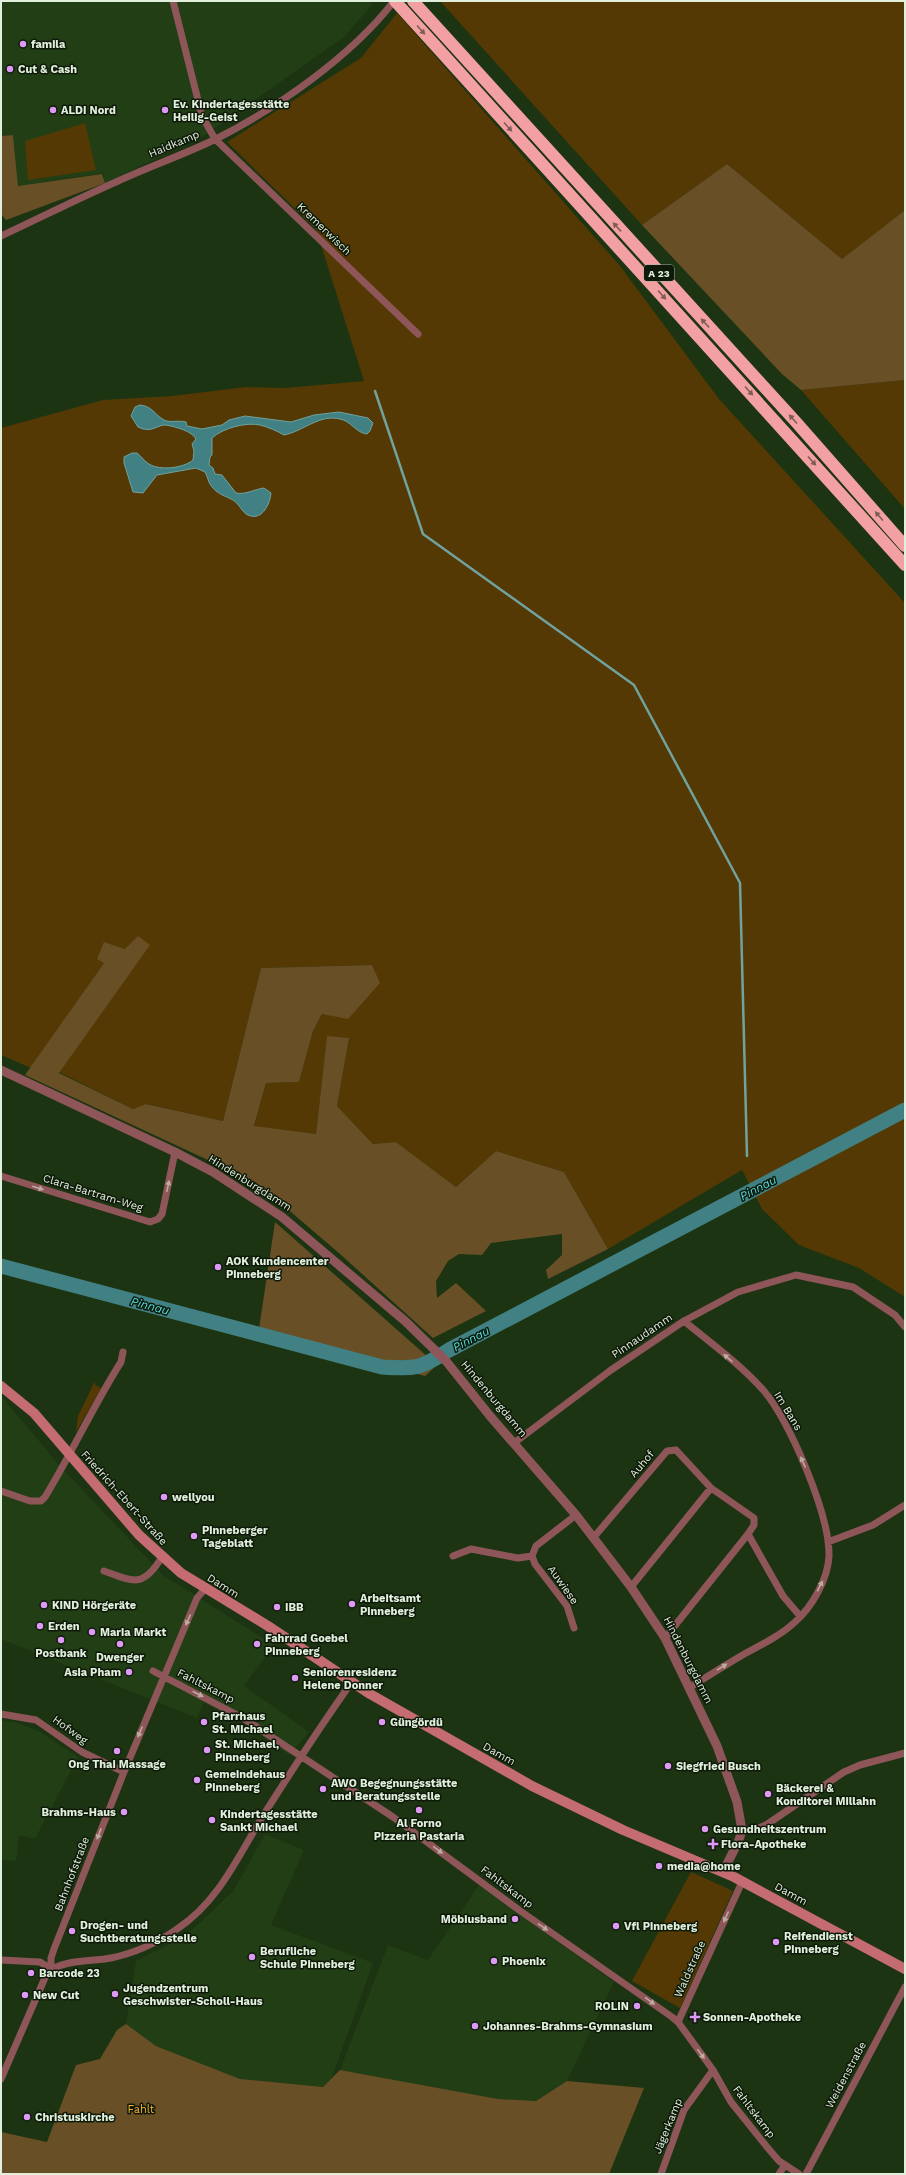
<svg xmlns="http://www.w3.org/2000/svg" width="906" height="2175" viewBox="0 0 906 2175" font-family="'Work Sans',sans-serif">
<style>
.built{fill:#223e15}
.green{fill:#543904}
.forest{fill:#684f26}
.water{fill:#418183;stroke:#71a29e}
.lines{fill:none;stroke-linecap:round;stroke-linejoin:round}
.stream{stroke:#71a29e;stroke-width:2.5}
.river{stroke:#418183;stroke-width:15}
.minor{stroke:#8e5659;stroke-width:7}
.tertiary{stroke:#8e5659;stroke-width:9}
.secondary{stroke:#c46c71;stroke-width:10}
.motorway{stroke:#f3a0a3;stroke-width:12}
.oneway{fill:#805c56}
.oneway2{fill:#bcaba1}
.poi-dot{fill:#dd99f4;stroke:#0e190a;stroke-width:1.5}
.labels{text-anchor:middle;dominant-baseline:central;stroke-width:3;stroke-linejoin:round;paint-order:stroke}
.shield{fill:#0e190a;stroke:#a2b09d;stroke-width:1}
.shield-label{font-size:10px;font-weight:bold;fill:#e1f0dc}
.poi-label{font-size:11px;font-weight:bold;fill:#e1f0dc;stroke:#0e190a;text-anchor:start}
.street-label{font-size:11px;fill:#e1f0dc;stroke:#0e190a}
.park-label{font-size:11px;fill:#f9b22f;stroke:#0e190a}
.water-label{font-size:12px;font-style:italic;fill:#54dee1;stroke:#0e190a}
</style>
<rect width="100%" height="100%" fill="#1c3412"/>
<path class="built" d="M1,1H368L372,5L344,37L205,135L105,183L103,173L18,186L13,135L1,136Z
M1,1396L60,1466L163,1575L274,1645L244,1686L309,1732L289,1755L244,1724L204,1703L197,1718L1,1639Z
M1,1720L14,1722L37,1730L78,1757L35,1839L19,1835L16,1861L1,1860Z
M265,1834L304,1850L271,1925L373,1963L331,2080L323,2087L240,2079L156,2046L126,2024L136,1961L180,1939L203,1920L234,1890Z
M479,1885L614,1982L567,2081L536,2101L498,2099L340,2070L388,1945L428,1960Z"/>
<path class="green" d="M440,1H905V210L842,259L727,164L642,225Z
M397,13L620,266L719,399L905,603V1297L859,1268L799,1245L762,1209L742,1170L608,1249L564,1172L496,1151L456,1187L396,1142L373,1144L337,1106L349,1038L327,1037L316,1134L254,1127L266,1083L299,1082L313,1031L322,1014L372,965L261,968L223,1121L147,1104L133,1109L59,1072L149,945L125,949L104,942V963L31,1068L1,1055V428L103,400L172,396L246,387L285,388L364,381L316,229L227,142L361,58Z
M85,123L96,170L28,180L25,141Z
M905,380V509L801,390Z
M95,1381V1385L101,1388L76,1432L78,1416Z
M691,1872L733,1891L680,2008L632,1981Z"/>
<path class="forest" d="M13,135L18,186L102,174L105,183L6,220L1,214V136Z
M727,164L842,259L905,210V380L801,390L782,374L642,225Z
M138,936L150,945L59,1073L133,1109L146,1104L223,1121L261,968L372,965L380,983L348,1019L322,1014L313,1031L299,1082L266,1083L254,1126L316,1134L327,1036L349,1038L337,1106L373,1144L396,1142L456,1187L496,1151L564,1172L608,1249L548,1279L546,1270L562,1255V1234L491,1243L482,1255L459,1254L448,1261L436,1281L437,1298L456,1283L486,1311L433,1338L340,1254L277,1200L223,1167L25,1075L104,963L97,959L104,942L125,949Z
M275,1222L437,1365L425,1376L363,1360L259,1329Z
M126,2024L156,2046L240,2079L323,2087L340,2070L498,2099L536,2101L567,2081L644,2088L609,2174H1V2132L47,2142L76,2065L100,2059L117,2030Z"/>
<path class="water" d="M140,405C152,406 155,415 164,420C170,423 179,420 186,422L187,426L202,429L222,425L229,420L245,416L291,422L314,415L339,412L368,418L373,423L370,431L367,434C356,433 351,421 340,419C319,414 304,431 284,435C277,431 268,427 260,425C246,422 223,428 212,438V455L210,457L209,465L213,468L215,474L222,475L236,493C246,495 255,489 264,488L271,493C270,505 261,523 246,514C241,510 238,502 231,499C225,496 218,494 213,488C208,483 208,477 205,472L196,468L157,475L143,493L133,492L124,463V457L132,453H137C141,456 145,462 149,464C160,471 184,468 193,460L194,451L192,444L196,439C192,431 176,427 166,425C158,424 152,434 138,427L131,416L135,407Z"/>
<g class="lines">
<path class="stream" d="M375,391L423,534L634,685L740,883L747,1156"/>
<path class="river" d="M1,1266L382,1367C416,1369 420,1369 449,1350L905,1110"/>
<path class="minor" d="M173,1L202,116L215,139L418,334
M1,236C40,218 77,199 116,182C148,167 183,155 216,139C277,108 352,56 394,1
M1,1176L150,1222L158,1219L162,1214L175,1152
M684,1321C711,1343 741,1365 764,1391C790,1421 830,1516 829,1556C828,1579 812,1607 795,1622C781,1635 763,1644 746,1653C727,1664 708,1676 689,1688
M514,1443L611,1370L684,1321L738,1292L796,1275L853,1287L895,1315L905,1327
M1,1491L30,1501H41L45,1497C72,1453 93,1406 121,1362L123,1352
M748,1534L783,1596L800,1616
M594,1537L667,1451L676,1450L711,1488L754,1518V1525L748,1534L665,1638
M828,1542L873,1525L905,1505
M453,1556L471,1549L518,1558L532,1556
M104,1571C134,1582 143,1588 162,1557
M631,1587L711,1488
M574,1628L567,1606L535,1564L532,1556L536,1546L576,1515
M153,1671L243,1718L393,1817L519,1910L672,2017L678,2022L713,2070L731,2102L767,2147L779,2161L799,2174
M1,1714L36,1720L82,1752L124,1772
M742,1830L756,1829L766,1825L844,1772L860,1765L905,1753
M1,1960L40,1962L51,1969
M51,1969V1958L54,1949L124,1772L197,1598L205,1589
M678,2022L742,1882
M1,2079L47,1973C63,1959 91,1962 111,1958C135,1953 157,1943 177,1929C217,1903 237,1859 261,1819C290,1773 320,1727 351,1683
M661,2174L684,2110L713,2070
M779,2174L785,2165
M806,2174L905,1987"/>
<path class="tertiary" d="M1,1070L175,1152L213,1172L282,1217L405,1321L446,1361L490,1416L576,1515L631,1587L665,1638L717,1746L737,1802L742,1830L739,1840L723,1872"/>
<path class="secondary" d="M1,1386L34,1413L139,1535L181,1573L268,1626L370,1694L532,1786L623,1830L734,1877L905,1969"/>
<path class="motorway" d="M395,1L905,565
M413,1L796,422L905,546"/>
</g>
<defs><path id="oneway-solid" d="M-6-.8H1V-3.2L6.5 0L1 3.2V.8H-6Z"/></defs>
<g class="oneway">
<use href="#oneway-solid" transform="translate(421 30) rotate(48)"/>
<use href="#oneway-solid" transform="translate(508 127) rotate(48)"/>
<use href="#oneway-solid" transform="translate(617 227) rotate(-133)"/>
<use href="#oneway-solid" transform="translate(662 295) rotate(48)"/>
<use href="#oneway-solid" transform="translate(705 323) rotate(-133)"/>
<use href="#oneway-solid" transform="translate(749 391) rotate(48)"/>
<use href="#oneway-solid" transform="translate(793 419) rotate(-132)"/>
<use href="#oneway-solid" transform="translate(812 461) rotate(48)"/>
<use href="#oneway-solid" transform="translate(879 516) rotate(-131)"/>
</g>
<g class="oneway2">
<use href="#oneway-solid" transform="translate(168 1186) rotate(-78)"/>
<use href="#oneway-solid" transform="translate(38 1188) rotate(17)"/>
<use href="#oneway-solid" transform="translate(728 1358) rotate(-139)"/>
<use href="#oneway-solid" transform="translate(803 1462) rotate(-114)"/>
<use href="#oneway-solid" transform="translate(820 1586) rotate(-63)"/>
<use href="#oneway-solid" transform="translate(188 1620) rotate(114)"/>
<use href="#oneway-solid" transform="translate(722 1667) rotate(-32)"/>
<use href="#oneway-solid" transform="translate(198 1694) rotate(27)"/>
<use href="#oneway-solid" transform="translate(140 1732) rotate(113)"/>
<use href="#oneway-solid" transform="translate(99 1834) rotate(111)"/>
<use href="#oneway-solid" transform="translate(438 1850) rotate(36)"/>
<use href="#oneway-solid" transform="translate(726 1917) rotate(114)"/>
<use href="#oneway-solid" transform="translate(543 1927) rotate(35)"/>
<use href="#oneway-solid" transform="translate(650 2001) rotate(36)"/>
<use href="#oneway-solid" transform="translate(701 2054) rotate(54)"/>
</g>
<g class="poi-dot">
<circle cx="23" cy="44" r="4"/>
<circle cx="10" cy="69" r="4"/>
<circle cx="53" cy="110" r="4"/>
<circle cx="165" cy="110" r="4"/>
<circle cx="218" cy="1267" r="4"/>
<circle cx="164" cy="1497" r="4"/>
<circle cx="194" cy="1536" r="4"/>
<circle cx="352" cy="1604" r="4"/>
<circle cx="44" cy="1605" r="4"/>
<circle cx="277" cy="1607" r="4"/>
<circle cx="40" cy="1626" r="4"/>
<circle cx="92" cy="1632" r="4"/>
<circle cx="61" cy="1640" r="4"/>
<circle cx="120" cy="1644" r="4"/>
<circle cx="257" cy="1644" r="4"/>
<circle cx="129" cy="1672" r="4"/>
<circle cx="295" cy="1678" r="4"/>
<circle cx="204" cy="1722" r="4"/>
<circle cx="382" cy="1722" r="4"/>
<circle cx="207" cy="1750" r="4"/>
<circle cx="117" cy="1751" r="4"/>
<circle cx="668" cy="1766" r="4"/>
<circle cx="197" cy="1780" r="4"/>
<circle cx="323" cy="1789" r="4"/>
<circle cx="768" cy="1794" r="4"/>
<circle cx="419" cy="1810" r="4"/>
<circle cx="124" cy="1812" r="4"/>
<circle cx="212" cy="1820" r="4"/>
<circle cx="705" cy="1829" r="4"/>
<path d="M711 1838h4v4h4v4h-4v4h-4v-4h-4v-4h4z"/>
<circle cx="659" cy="1866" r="4"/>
<circle cx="515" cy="1919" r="4"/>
<circle cx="616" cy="1926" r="4"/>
<circle cx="72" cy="1931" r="4"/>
<circle cx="776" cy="1942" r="4"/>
<circle cx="252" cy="1957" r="4"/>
<circle cx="494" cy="1961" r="4"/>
<circle cx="31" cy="1973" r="4"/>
<circle cx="115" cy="1994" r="4"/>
<circle cx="25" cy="1995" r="4"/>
<circle cx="637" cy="2006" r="4"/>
<path d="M693 2011h4v4h4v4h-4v4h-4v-4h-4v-4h4z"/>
<circle cx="475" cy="2026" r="4"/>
<circle cx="27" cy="2117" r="4"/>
</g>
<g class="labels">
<rect class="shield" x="644" y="265" width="30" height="16" rx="3"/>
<g class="shield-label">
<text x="659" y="273">A 23</text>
</g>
<g class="poi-label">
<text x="31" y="44">famila</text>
<text x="18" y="69">Cut &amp; Cash</text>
<text x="173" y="104">Ev. Kindertagesstätte<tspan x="173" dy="13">Heilig-Geist</tspan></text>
<text x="61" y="110">ALDI Nord</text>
<text x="226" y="1261">AOK Kundencenter<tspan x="226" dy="13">Pinneberg</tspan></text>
<text x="172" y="1497">wellyou</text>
<text x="202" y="1530">Pinneberger<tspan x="202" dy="13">Tageblatt</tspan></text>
<text x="360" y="1598">Arbeitsamt<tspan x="360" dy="13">Pinneberg</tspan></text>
<text x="52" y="1605">KIND Hörgeräte</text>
<text x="285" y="1607">IBB</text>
<text x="48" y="1626">Erden</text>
<text x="100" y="1632">Maria Markt</text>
<text x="265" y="1638">Fahrrad Goebel<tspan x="265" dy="13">Pinneberg</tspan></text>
<text x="61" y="1653" text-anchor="middle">Postbank</text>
<text x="120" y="1657" text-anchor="middle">Dwenger</text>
<text x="121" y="1672" text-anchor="end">Asia Pham</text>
<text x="303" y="1672">Seniorenresidenz<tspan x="303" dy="13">Helene Donner</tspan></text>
<text x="212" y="1716">Pfarrhaus<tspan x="212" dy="13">St. Michael</tspan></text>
<text x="390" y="1722">Güngördü</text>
<text x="215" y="1744">St. Michael,<tspan x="215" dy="13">Pinneberg</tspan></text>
<text x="117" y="1764" text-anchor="middle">Ong Thai Massage</text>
<text x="676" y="1766">Siegfried Busch</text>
<text x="205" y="1774">Gemeindehaus<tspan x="205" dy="13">Pinneberg</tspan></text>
<text x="331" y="1783">AWO Begegnungsstätte<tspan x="331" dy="13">und Beratungsstelle</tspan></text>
<text x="776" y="1788">Bäckerei &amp;<tspan x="776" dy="13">Konditorei Millahn</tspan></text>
<text x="116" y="1812" text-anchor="end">Brahms-Haus</text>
<text x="220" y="1814">Kindertagesstätte<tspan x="220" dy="13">Sankt Michael</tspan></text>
<text x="419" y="1823" text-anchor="middle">Al Forno<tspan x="419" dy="13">Pizzeria Pastaria</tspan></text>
<text x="713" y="1829">Gesundheitszentrum</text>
<text x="721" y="1844">Flora-Apotheke</text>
<text x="667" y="1866">media@home</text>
<text x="507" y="1919" text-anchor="end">Möbiusband</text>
<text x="80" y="1925">Drogen- und<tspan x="80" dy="13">Suchtberatungsstelle</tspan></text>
<text x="624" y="1926">Vfl Pinneberg</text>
<text x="784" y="1936">Reifendienst<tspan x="784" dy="13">Pinneberg</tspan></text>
<text x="260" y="1951">Berufliche<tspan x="260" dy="13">Schule Pinneberg</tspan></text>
<text x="502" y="1961">Phoenix</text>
<text x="39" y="1973">Barcode 23</text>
<text x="123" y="1988">Jugendzentrum<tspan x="123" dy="13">Geschwister-Scholl-Haus</tspan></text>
<text x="33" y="1995">New Cut</text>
<text x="629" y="2006" text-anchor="end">ROLIN</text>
<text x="703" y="2017">Sonnen-Apotheke</text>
<text x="483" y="2026">Johannes-Brahms-Gymnasium</text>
<text x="35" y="2117">Christuskirche</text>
</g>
<g class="street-label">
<text transform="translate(174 144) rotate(-23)">Haidkamp</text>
<text transform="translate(324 229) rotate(44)">Kremerwisch</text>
<text transform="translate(250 1183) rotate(32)">Hindenburgdamm</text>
<text transform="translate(93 1193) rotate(17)">Clara-Bartram-Weg</text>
<text transform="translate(642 1336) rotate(-34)">Pinnaudamm</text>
<text transform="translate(494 1399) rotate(50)">Hindenburgdamm</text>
<text transform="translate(788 1411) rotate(59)">Im Bans</text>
<text transform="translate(642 1464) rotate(-50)">Auhof</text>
<text transform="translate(124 1498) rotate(48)">Friedrich-Ebert-Straße</text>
<text transform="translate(563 1585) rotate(55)">Auwiese</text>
<text transform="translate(223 1586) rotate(32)">Damm</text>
<text transform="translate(688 1660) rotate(63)">Hindenburgdamm</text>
<text transform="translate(206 1686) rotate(27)">Fahltskamp</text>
<text transform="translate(70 1730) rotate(36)">Hofweg</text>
<text transform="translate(499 1754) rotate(29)">Damm</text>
<text transform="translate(72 1874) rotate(-69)">Bahnhofstraße</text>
<text transform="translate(507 1887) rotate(37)">Fahltskamp</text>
<text transform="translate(791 1894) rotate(28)">Damm</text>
<text transform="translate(690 1969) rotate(-66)">Waldstraße</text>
<text transform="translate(846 2075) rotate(-62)">Weidenstraße</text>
<text transform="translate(754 2112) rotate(53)">Fahltskamp</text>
<text transform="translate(668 2126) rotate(-68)">Jägerkamp</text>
</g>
<g class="park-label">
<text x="141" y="2109">Fahlt</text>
</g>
<g class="water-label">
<text transform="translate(758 1188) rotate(-28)">Pinnau</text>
<text transform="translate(150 1306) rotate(15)">Pinnau</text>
<text transform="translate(471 1339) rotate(-28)">Pinnau</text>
</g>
</g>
<rect width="906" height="2175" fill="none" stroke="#e1f0dc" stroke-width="4"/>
</svg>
